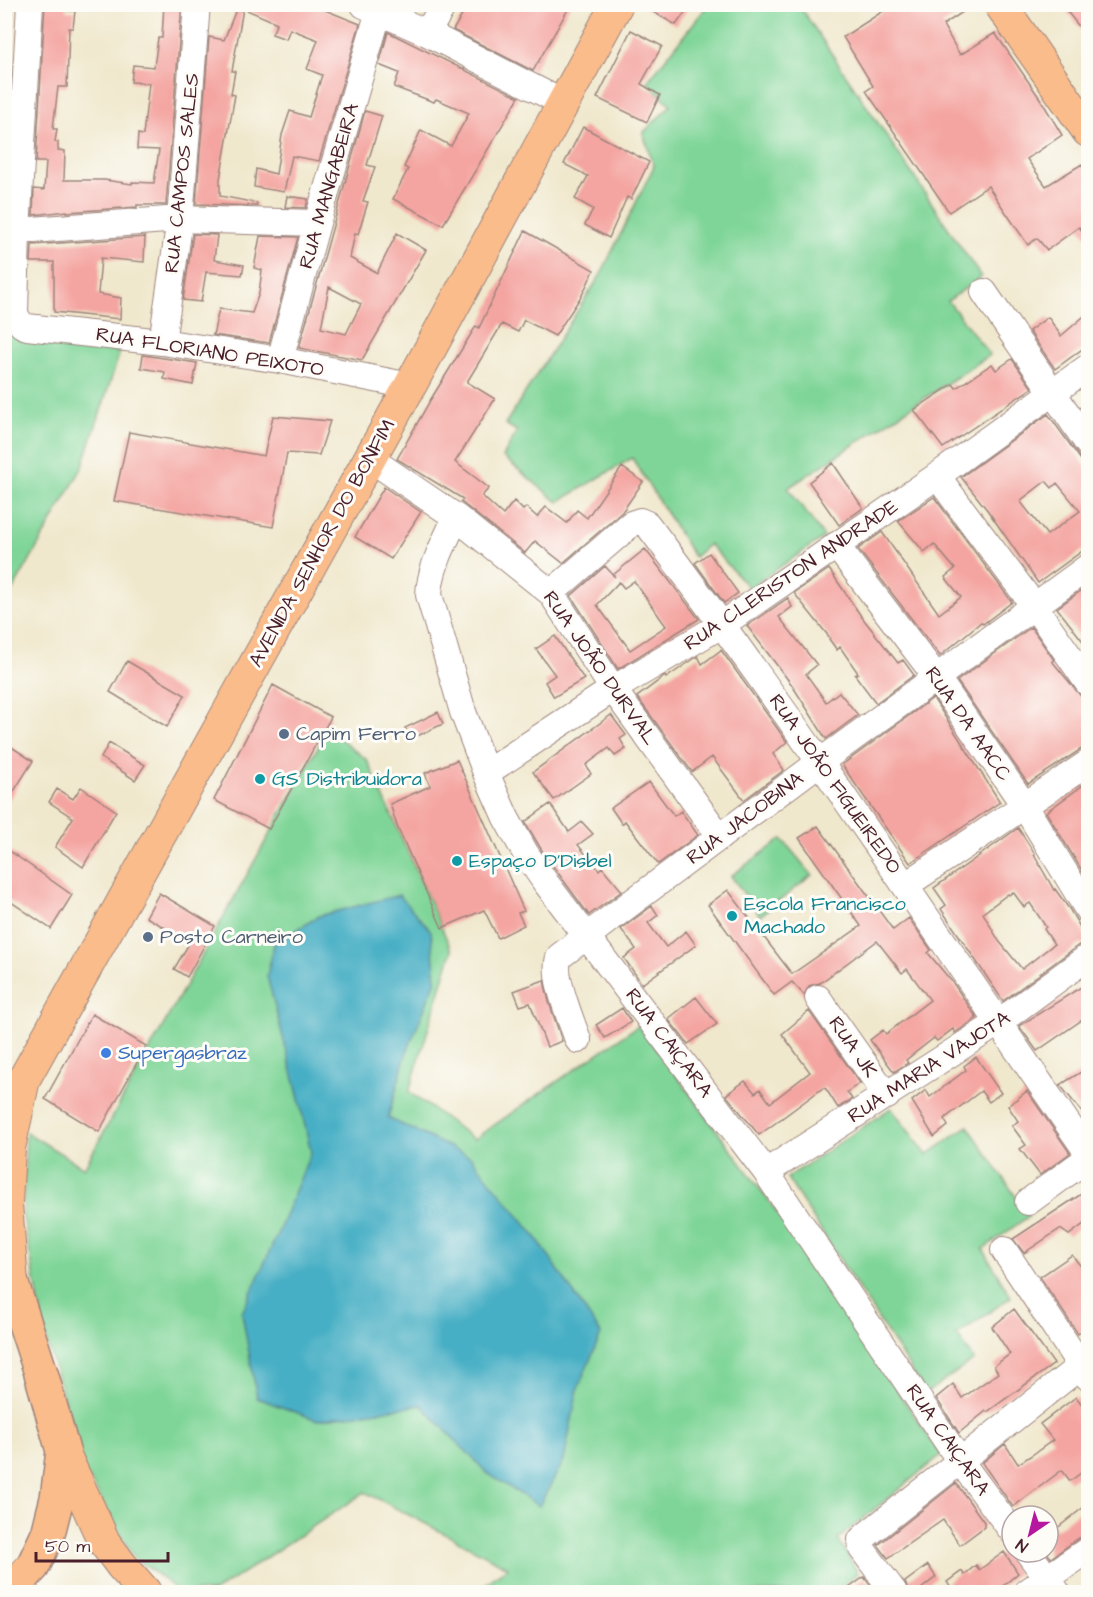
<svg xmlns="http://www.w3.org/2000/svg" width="1093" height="1597" viewBox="0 0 1093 1597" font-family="'Architects Daughter',sans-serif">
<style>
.green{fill:#7fd598;stroke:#647a62;stroke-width:1.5}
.water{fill:#46afc5;stroke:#486778;stroke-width:1.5}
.building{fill:#f4a5a1;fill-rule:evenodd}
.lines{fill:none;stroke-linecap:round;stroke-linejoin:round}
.minor-casing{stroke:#9d847c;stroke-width:28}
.major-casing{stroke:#9d847c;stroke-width:34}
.highway-casing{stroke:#9d847c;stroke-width:36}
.minor{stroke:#fff;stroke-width:26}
.major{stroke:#fabc8b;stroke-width:32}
.highway{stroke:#fabc8b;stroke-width:33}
.service-dot{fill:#5c6f8a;stroke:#fdfcf7;stroke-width:2}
.culture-dot{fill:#0f9aa8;stroke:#fdfcf7;stroke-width:2}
.shop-dot{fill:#3f7fe0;stroke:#fdfcf7;stroke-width:2}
.labels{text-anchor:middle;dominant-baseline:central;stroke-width:6;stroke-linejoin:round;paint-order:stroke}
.street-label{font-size:20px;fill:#4a1f2b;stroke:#fdfcf7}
.service-label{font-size:20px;fill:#4e5e75;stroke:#fdfcf7;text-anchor:start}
.culture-label{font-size:20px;fill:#0d838f;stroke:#fdfcf7;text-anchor:start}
.shop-label{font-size:20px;fill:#366cbe;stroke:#fdfcf7;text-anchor:start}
</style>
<rect width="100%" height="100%" fill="#fdfcf7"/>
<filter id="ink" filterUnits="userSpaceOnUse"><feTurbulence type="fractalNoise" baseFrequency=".0167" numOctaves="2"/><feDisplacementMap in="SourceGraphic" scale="12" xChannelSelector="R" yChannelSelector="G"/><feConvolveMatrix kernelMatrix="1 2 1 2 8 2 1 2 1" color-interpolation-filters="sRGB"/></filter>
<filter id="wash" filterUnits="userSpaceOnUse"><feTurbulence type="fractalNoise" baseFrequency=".008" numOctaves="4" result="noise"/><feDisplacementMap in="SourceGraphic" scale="24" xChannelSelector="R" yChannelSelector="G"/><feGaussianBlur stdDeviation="1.35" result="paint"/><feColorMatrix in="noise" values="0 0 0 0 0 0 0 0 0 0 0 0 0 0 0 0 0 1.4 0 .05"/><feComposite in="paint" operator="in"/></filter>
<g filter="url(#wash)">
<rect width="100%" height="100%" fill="#f0e8cd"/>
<path class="green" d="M708,5H799L981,277L948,301L990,355L788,488L824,537L749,588L709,544L694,557L632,458L558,502L503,457L517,431L505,424L600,276L654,166L643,133L671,105L647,82Z
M5,328L120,352L82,468L5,604Z
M328,729L367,760L452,951L409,1092L474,1139L639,1025L769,1201L941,1455L838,1539L858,1573L833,1592H475L508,1567L365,1492L214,1592H180L134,1557L85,1471L45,1335L23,1216L26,1132L84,1168Z
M782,839L812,875L760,916L731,876Z
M891,1108L927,1155L968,1126L1029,1216L983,1249L1011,1297L957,1335L974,1360L926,1393L787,1178Z"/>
<path class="water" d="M399,895L431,931L436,980L406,1054L388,1118L471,1157L536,1237L601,1334L578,1388L564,1460L539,1506L487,1473L421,1405L317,1420L257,1398L242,1313L280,1228L311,1152L297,1091L267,976L274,944L319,916Z"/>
<g id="blocks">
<path class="building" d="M45,4H66L67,11H75L73,28H69L67,87H58L53,129H57L55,142H58V150L65,151L64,180H104L132,184V182L154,183L159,150L137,149L138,134L143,135L149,83L131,82L133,65L154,67L158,38H162L164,4H182L166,205H137V207L67,212V211L33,215L34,189L44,190L46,162H36Z
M233,4H310L360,24L319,161L292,156L284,192L254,187L256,169L276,174L282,135L290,111L309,117L322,75L307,69L318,40L290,29L286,39L272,34L277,23Z
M469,4H571L533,71L453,30Z
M639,4H691L676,25Z
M894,4H975L943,25L960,55L995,33L1041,100L1062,135L1027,159L1046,186L1082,164L1089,174V239L1079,227L1047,250L1037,238L1028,245L988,186L949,212L866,91L873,86L843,37Z
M1061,4H1089V39Z
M237,7L243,9L232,71H235L231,94L235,95L220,179V196L257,203V206L196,204L209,37L224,40Z
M631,30L662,46L641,84L660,95L647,122L597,98Z
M388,32L519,97L443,225L393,199L408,169L404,167L421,130L451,146L469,113L436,99L434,102L394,87L399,73L379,65Z
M4,75H11L6,161H4Z
M365,111L382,116L367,165L375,167L363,201L368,202L358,234L355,233L350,258L377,273L397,233L426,250L362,360L299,348ZM329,287L361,304L346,334L321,328Z
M583,127L649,162L631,199L627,197L609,238L585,225L593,209L575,199L588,176L564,164Z
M287,196L308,199L306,208L285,207Z
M525,231L594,270L582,295L555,336L524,320L518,332L502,324L467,382L495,399L455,462L489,488L482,496L503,515L514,501L523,510L526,507L537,517L546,507L567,523L577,510L587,518L622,467L643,482L622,512L563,563L535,541L525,553L461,502L463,499L397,459L431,399L476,326L479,328Z
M193,234L217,235L214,260L244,265L242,275L206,272L201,302L183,300Z
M260,236L298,237L269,343L213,335L219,309L252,313L259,293L262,270L254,268Z
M145,237L144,262L101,258L98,294L121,298L120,319L54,312V262H31L32,245Z
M1089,312V344L1055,369L1029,331L1048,317L1061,336Z
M143,355L197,363L193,385L164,379L165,372L141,368Z
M1012,359L1032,388L943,448L914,410L953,384L956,388L992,364L996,370Z
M1048,414L1089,471V546L1038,583L988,511L961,477ZM1046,481L1052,488L1057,483L1080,511L1047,535L1020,501Z
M273,416L330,421L319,455L287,453L273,527L114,501L129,432L264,456Z
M833,463L863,508L839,525L809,482Z
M384,487L421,512L391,559L355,537Z
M934,497L1012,602L983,624L981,622L940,656L858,549L882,532L939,614L961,597L945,577L955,569L934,544L924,552L898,521Z
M645,549L699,619L618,669L571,596L605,566L615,577L613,575ZM634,581L666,626L630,650L597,605L619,582L624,588Z
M709,553L738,593L724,603L695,563Z
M829,569L861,616L898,663L903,660L914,675L876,703L855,675L858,673L840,647L837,650L829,639L830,638L794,593Z
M1089,585V649L1057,608Z
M788,598L792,607L779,617L817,665L806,674L826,702L839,692L858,715L826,739L792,685L747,626Z
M1031,627L1054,660L1052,661L1089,706V744L1028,784L957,681Z
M555,636L584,679L554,697L545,682L555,675L536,649Z
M721,650L787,742L773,754L784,770L744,800L712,757L692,772L637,697L665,676L666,678L698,656L702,664Z
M127,661L185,695L167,727L110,692Z
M273,685L331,717L269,829L214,800Z
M933,698L1000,802L910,863L842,765Z
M438,712L443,724L411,739L405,728Z
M611,715L626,735L620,739L626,749L615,756L609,748L586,765L591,774L554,800L533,772Z
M4,742L33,761L4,807Z
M109,743L145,765L135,780L101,758Z
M457,760L524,911L518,913L524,925L498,938L484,910L442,928L397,826L390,804L430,786L425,773Z
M1089,781V882L1046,812Z
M649,782L674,816L681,811L698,835L658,864L625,821L622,824L611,808Z
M81,787L116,811L83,867L55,847L73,818L49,802L57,789L73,799Z
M550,804L569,832L582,822L593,834L578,845L599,870L602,867L622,891L589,915L544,854L525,822Z
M818,826L893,930L909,918L931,950L928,953L953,983L977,1018L955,1033L953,1029L937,1041L934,1038L906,1060L908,1063L894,1072L870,1040L883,1030L886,1034L930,1000L907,969L902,973L877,941L820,983L809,986L804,995L792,982L774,995L708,905L728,890L792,974L861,926L799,838Z
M1018,828L1035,854L1034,855L1054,890L1055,889L1070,910L1089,942L1079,945L1003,1001L941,909L946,905L934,888ZM1013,892L1024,907L1030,903L1046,927L1044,929L1054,944L1022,969L999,941L983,913L1008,894L1009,895Z
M4,847L72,895L51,929L4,897Z
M159,893L215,926L187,977L174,969L190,942L146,917Z
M652,906L658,915L648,923L666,947L686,931L696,945L642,984L624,958L636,949L621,929Z
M544,980L549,1002L562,1041L547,1047L530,1003L520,1006L514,991Z
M1089,982V1015L1037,1051L1019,1026Z
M696,997L717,1024L688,1044L668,1019Z
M622,1008L631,1022L605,1038L596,1025Z
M809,1011L860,1083L847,1092L852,1099L838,1108L826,1089L823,1088L759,1135L726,1095L745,1081L755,1093L760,1089L770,1103L810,1072L782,1034Z
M92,1014L146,1046L99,1132L45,1099Z
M976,1057L1001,1093L989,1102L981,1091L944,1119L948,1126L934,1137L912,1101L926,1090L930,1097L966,1070L964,1066Z
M1089,1067V1121L1060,1085Z
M1027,1091L1070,1153L1040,1175L1020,1149L1026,1145L1012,1126L1018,1121L1008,1106Z
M1089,1189V1220L1069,1235L1060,1229L1024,1253L1013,1239Z
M1072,1255L1083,1269L1089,1265V1326L1078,1334L1040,1277Z
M1014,1309L1054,1364L987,1412L986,1411L959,1433L936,1398L953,1384L962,1398L998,1373L994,1366L1010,1354L992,1327Z
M1076,1397L1089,1413V1467L1070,1481L1062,1470L1013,1507L982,1463L1005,1444L1018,1464L1032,1455L1053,1440L1040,1424Z
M956,1483L984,1522V1527L960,1545L943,1520L888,1558L878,1545Z
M1089,1503V1535L1079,1538L1051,1558L1048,1554V1519L1056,1529Z
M1004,1552L1018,1573L995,1593H954L947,1582L962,1571L964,1575L976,1565L979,1570Z
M928,1565L936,1577L916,1593H909L905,1582Z
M864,1577L876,1593H842Z"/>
</g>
</g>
<g filter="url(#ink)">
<use href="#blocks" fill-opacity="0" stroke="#9d847c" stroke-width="1.5"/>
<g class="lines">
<defs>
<path id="minor" d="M30,4L17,232L15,315L22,325L27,327L162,342L280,360L410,386
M364,5L427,33L563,103
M427,33L444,4
M4,232L180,219L317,223
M984,292L1088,444
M162,342L180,219L197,4
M280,360L317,223L379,11
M369,458L456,517L551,593L613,689L720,837
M937,476L1035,607L1088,683
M456,517C445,542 430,567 429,595L463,712L486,773L506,818L526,854L546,883L766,1172L960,1461L1012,1531
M836,545L937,678L1024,805L1088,910
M551,593L631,524L640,521L647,524C802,728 942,942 1088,1153
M486,773L613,689L723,624L937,476L1088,367
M906,885L1088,763
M818,998L887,1096
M578,1040C572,1022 550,972 560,956L820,762L1088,567
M766,1172L998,1023L1088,957
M1028,1202L1088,1158
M1004,1250L1088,1377
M1028,1552L1057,1592
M894,1592L862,1549L861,1540L865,1536L1088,1360
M1027,1592L1088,1550"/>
<path id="major" d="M1000,4L1088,131
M4,1099L24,1079L410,386L617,4
M12,1284L6,1203L9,1148L24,1079
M63,1451L104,1542L122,1566L145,1592"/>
<path id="highway" d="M4,1274L12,1284L41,1373L63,1451L57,1498L48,1534L33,1566L9,1592"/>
</defs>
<use href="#minor" class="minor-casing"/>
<use href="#major" class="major-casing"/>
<use href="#highway" class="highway-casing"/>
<use href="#minor" class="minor"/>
<use href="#major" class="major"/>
<use href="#highway" class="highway"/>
</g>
</g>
<g class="service-dot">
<circle cx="284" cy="734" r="6"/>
<circle cx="148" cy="937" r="6"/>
</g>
<g class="culture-dot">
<circle cx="260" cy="779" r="6"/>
<circle cx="457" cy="861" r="6"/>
<circle cx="732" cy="916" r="6"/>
</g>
<circle class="shop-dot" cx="106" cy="1053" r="6"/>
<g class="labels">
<g class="street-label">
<text transform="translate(182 173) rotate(-84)">RUA CAMPOS SALES</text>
<text transform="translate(329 186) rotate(-74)">RUA MANGABEIRA</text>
<text transform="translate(210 352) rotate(9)">RUA FLORIANO PEIXOTO</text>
<text transform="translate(322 543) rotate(-61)">AVENIDA SENHOR DO BONFIM</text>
<text transform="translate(791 575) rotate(-34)">RUA CLERISTON ANDRADE</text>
<text transform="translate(600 668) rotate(55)">RUA JOÃO DURVAL</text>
<text transform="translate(968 724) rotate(55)">RUA DA AACC</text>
<text transform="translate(835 784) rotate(55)">RUA JOÃO FIGUEIREDO</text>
<text transform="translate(745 818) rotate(-37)">RUA JACOBINA</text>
<text transform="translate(669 1043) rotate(53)">RUA CAIÇARA</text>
<text transform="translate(853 1047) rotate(55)">RUA JK</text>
<text transform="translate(929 1067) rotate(-33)">RUA MARIA VAJOTA</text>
<text transform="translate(948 1440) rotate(55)">RUA CAIÇARA</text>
</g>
<g class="service-label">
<text x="296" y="734">Capim Ferro</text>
<text x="160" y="937">Posto Carneiro</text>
</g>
<g class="culture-label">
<text x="272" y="779">GS Distribuidora</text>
<text x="469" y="861">Espaço D'Disbel</text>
<text x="744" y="904">Escola Francisco<tspan x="744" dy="23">Machado</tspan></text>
</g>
<g class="shop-label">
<text x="118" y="1053">Supergasbraz</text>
</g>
</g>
<rect width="1093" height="1597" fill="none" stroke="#fdfcf7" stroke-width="24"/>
<g transform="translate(1030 1534) rotate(215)"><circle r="28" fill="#fdfcf7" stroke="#b5a4a5" stroke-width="1.5"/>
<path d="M0-4.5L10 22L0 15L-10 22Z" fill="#b5179e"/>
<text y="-9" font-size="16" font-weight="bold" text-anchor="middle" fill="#4a1f2b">N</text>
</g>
<path d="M36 1552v9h132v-9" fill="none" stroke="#4a1f2b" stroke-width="3"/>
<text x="45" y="1552" font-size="18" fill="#4a1f2b" stroke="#fdfcf7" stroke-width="4.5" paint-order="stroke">50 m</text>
</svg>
